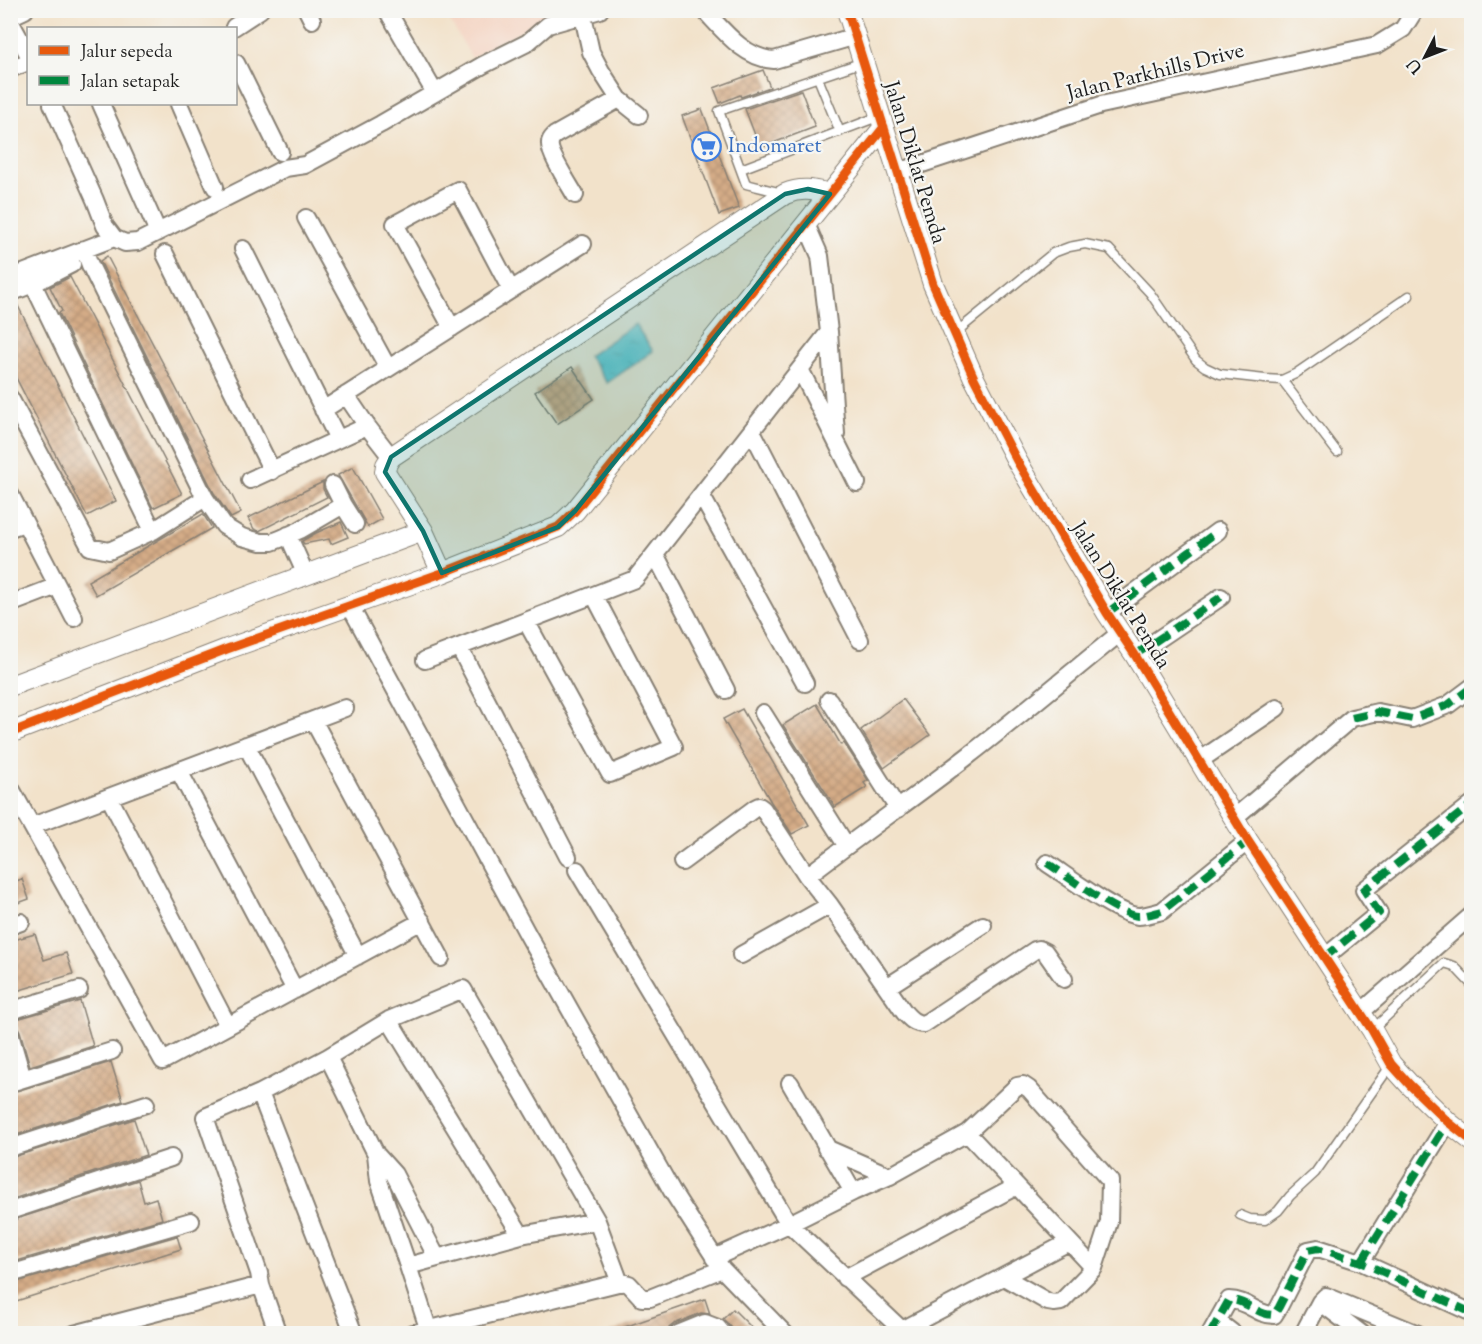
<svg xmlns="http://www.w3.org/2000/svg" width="1482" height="1344" viewBox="0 0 1482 1344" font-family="'Sorts Mill Goudy',serif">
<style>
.built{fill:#f4d3c1}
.water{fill:url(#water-ripples);stroke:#386e74;stroke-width:1.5}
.building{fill:url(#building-cross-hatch)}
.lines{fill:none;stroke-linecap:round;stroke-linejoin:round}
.service-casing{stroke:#877f73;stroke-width:11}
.minor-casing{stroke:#877f73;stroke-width:20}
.tertiary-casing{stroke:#877f73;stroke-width:22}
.service{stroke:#fff;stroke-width:8}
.minor{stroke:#fff;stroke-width:16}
.tertiary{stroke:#fff;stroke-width:20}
.quiet{stroke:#00873e;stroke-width:8;stroke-dasharray:15 8;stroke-linecap:butt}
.cycleway-casing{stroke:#f6f6f2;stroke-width:13}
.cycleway{stroke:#e8590c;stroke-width:9}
.marked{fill:#0f766e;fill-opacity:0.2;stroke:#0f766e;stroke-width:4.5;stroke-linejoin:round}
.labels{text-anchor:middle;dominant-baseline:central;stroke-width:4.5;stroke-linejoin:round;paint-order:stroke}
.street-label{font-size:21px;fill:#1c1c1c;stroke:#f6f6f2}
.shop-label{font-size:21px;fill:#366cbe;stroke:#f6f6f2;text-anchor:start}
</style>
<defs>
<pattern id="water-ripples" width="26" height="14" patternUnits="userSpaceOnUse" patternTransform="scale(1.5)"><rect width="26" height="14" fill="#54c1cd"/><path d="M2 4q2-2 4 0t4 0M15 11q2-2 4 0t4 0" fill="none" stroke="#49a5af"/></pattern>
<pattern id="building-cross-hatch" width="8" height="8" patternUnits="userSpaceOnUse" patternTransform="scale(1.5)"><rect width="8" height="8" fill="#d4ac87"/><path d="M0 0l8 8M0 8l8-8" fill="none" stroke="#b59374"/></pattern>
</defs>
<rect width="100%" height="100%" fill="#f6f6f2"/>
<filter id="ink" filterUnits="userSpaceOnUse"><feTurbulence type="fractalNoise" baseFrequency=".0167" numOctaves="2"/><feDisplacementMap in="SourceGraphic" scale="12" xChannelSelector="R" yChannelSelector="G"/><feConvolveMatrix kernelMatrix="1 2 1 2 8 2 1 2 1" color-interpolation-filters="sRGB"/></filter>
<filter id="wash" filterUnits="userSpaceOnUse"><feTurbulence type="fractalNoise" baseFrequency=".008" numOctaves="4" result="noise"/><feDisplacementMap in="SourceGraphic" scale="24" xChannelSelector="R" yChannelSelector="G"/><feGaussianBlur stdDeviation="1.35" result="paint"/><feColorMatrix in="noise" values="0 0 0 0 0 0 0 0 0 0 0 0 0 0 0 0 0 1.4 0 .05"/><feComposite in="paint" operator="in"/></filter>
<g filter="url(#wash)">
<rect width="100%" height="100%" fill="#f2e2ca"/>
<path class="built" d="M444,11H555L472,58Z"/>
<path class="water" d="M635,324L653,351L607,383L588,356Z"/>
<g id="blocks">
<path class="building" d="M763,70L770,87L741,97L740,95L720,103L714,88Z
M801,90L815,127L760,148L745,109Z
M702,109L739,208L719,215L682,116Z
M107,256L241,513L231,518L214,493L100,261Z
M70,277L182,494L153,508L59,313L62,311L50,287Z
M16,302L116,501L87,516L10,366V303Z
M572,367L594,399L557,424L535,392Z
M353,467L382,519L368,527L338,475Z
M323,482V489L327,497L259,531L254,529L248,518Z
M203,514L212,528L96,595L88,581Z
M341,522L348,537L331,544L329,539L304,544L302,541L316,533Z
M903,699L930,735L884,768L861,730Z
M817,704L841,745L844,743L868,780L864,783L867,787L835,807L783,725Z
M742,709L809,825L792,834L771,802L723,719Z
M22,879L29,899L10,906V883Z
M35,934L44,960L66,953L73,974L10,993V941Z
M80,1001L93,1046L30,1066L20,1031L17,1026L10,1024V1021Z
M111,1062L123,1101L10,1137V1093Z
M134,1119L146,1155L10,1200V1158Z
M138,1180L144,1202L156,1198L162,1219L10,1263V1221Z
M177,1236L181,1249L10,1303V1284Z
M705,1299L710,1314L701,1313L674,1324L669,1328L668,1334H610V1332Z
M733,1309L758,1334H733L731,1327L723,1319Z"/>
</g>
</g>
<g filter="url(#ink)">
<use href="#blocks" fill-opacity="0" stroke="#877f73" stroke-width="1.5"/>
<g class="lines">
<defs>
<path id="service" d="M818,78L840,132
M741,169L880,116
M782,193L746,184L719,111L863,62
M955,333L1053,253L1069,247L1085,244L1109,249L1150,293L1196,360L1205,367L1220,374L1265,379L1282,380L1295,374L1409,296
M1282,380L1337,452
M1372,1030L1444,963L1454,966L1472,985
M1240,1215L1250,1219L1265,1220L1278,1211L1290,1196L1315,1173L1391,1065"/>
<path id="minor" d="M307,10L312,20
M387,10L435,93
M704,10C724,31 744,58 774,60L856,36
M583,16L591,52L601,71L619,99L639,115
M10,17L25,10
M10,21L28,54
M234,27L260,10
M236,63L280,152
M10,69L28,62
M52,104L95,200L105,226L114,238
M101,104L158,232
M179,104L215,187
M898,172L1101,105L1377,45L1403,29L1415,10
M575,195C570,186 548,152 550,143C550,139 552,138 555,135L619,99
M306,218L388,368
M84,249L90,265L205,498L224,526L242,537L261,542H272L280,539L300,530L343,505L355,524
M243,249L338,439
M165,254L272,471
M10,278L114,238L125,243L138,242L285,168L305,165L381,124L483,65L527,43L548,25L600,10
M33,284L153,531L205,498
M10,293L33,284L72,264
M452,328L395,224L458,190L511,290
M829,332L836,434
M800,369L857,483
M346,395L367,426L391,457
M10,398L90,547L109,551L153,531
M323,410L583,244
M752,431L860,640
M250,480L367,426
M333,485L343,505
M10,494L74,618
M701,495L805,683
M10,528L25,523
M288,535L306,575
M655,554L726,690
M10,604L57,586
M350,606L528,935L672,1191L722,1269L785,1334
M1107,613L1218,531
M526,621L610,774L674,747L594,595
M459,647L568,857
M1135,655L1221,597
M425,660L635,579L829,332L820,256L806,224
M829,700L898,809
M763,713L846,845
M313,720L441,958
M246,745L358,956
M1199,761L1277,708
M179,771L295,990
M10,787L163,1061L422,921
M109,797L228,1026
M1234,818L1352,718L1378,712L1412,719L1448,705L1472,687
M32,826L345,708
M682,862L755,808L759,806L763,809L807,876L830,905L904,1012C910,1019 915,1024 924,1024L1035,950L1039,949L1045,952L1064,979
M1047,863C1067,876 1117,914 1138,916C1146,916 1154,913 1162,911L1248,841
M577,870L789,1224L853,1192L890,1176L967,1133L1017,1086L1023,1085L1029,1089L1110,1181L1109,1222L1094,1268
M807,876C860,835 915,797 968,756C1020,716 1069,674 1120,633
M10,926L21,922
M741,955L830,905
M1324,958L1379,913L1364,890L1472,804
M887,987L983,925
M10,1011L79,990
M1360,1013L1472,915
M389,1020L521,1235
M10,1034L23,1079
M328,1057L376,1154L394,1174L437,1258
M10,1083L112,1051
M790,1083L853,1192
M260,1093L205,1117L259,1273L261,1285L278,1334
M967,1133L1094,1268L1061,1302L1054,1303L1048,1302L1004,1277
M10,1148L146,1104
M826,1148L890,1176
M376,1154L379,1181L408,1266L428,1328
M10,1211L171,1158
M714,1258L789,1224L902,1330L908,1334
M1361,1262L1448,1122
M408,1266L521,1235L597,1221
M10,1274L191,1221
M845,1278L1017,1186
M1320,1302L1362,1334
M1225,1327L1234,1334
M902,1330L1069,1242
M74,1334L261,1285
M354,1334L260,1093L328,1057L389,1020L463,989L597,1221L620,1283
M410,1334L622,1282L629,1284L642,1298H650L722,1269
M678,1334L705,1323L718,1328L723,1334
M1210,1334L1229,1300C1247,1300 1257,1315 1274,1315L1279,1307L1308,1250L1318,1248L1361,1262L1472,1313
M1303,1334L1320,1302L1326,1296L1418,1334"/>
<path id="tertiary" d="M847,10L933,284L974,378L1017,461L1107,613L1135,655L1248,841L1372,1030L1391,1064L1410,1085L1448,1122L1472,1141
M442,573L423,531L385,472L386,465L391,457L785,194C802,187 813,190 830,194
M10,686L423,531
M10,733L227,649L442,573L558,527L575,511L884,127"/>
</defs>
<use href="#service" class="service-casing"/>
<use href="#minor" class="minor-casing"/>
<use href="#tertiary" class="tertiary-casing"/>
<use href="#service" class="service"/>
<use href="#minor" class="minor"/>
<use href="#tertiary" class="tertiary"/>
<path class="quiet" d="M1107,613L1218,531
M1135,655L1221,597
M1352,718L1378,712L1412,719L1448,705L1472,687
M1047,863C1067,876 1117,914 1138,916C1146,916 1154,913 1162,911L1248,841
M1324,958L1379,913L1364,890L1472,804
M1361,1262L1448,1122
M1210,1334L1229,1300C1247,1300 1257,1315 1274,1315L1279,1307L1308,1250L1318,1248L1361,1262L1472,1313"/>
<defs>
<path id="cycleway" d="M847,10L933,284L974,378L1017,461L1107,613L1135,655L1248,841L1372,1030L1391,1064L1410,1085L1448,1122L1472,1141
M10,733L227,649L442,573L558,527L575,511L884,127"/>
</defs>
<use href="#cycleway" class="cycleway-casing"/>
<use href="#cycleway" class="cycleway"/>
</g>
</g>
<path class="marked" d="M808,189L830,194L575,511L558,527L442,573L423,531L385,472L391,457L785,194Z"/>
<defs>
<symbol id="supermarket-ring" viewBox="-11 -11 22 22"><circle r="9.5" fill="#f6f6f2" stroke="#3f7fe0" stroke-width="1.5"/><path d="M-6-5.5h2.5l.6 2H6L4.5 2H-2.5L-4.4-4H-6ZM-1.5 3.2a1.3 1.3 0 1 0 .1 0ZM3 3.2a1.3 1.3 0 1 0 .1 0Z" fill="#3f7fe0"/></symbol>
</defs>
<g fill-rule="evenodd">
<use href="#supermarket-ring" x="690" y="130" width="33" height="33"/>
</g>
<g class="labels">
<g class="street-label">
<text transform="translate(1156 73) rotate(-14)">Jalan Parkhills Drive</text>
<text transform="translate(914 163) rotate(73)">Jalan Diklat Pemda</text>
<text transform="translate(1120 596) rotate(58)">Jalan Diklat Pemda</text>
</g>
<g class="shop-label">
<text x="728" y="147">Indomaret</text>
</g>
</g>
<rect width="1482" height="1344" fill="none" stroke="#f6f6f2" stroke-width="36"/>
<rect x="27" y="27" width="210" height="78" fill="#f6f6f2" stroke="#9f9f9c" stroke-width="1.5"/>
<rect x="39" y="46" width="30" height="9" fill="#e8590c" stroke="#9f9f9c" stroke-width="1.5"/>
<text x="81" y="57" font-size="18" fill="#1c1c1c">Jalur sepeda</text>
<rect x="39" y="76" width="30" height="9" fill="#00873e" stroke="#9f9f9c" stroke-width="1.5"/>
<text x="81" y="87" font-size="18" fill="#1c1c1c">Jalan setapak</text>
<g transform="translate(1425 57) rotate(228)" stroke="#f6f6f2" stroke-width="4.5" paint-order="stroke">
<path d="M0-4.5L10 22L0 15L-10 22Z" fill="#1c1c1c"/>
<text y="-9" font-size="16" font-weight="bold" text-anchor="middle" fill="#1c1c1c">U</text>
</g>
</svg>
